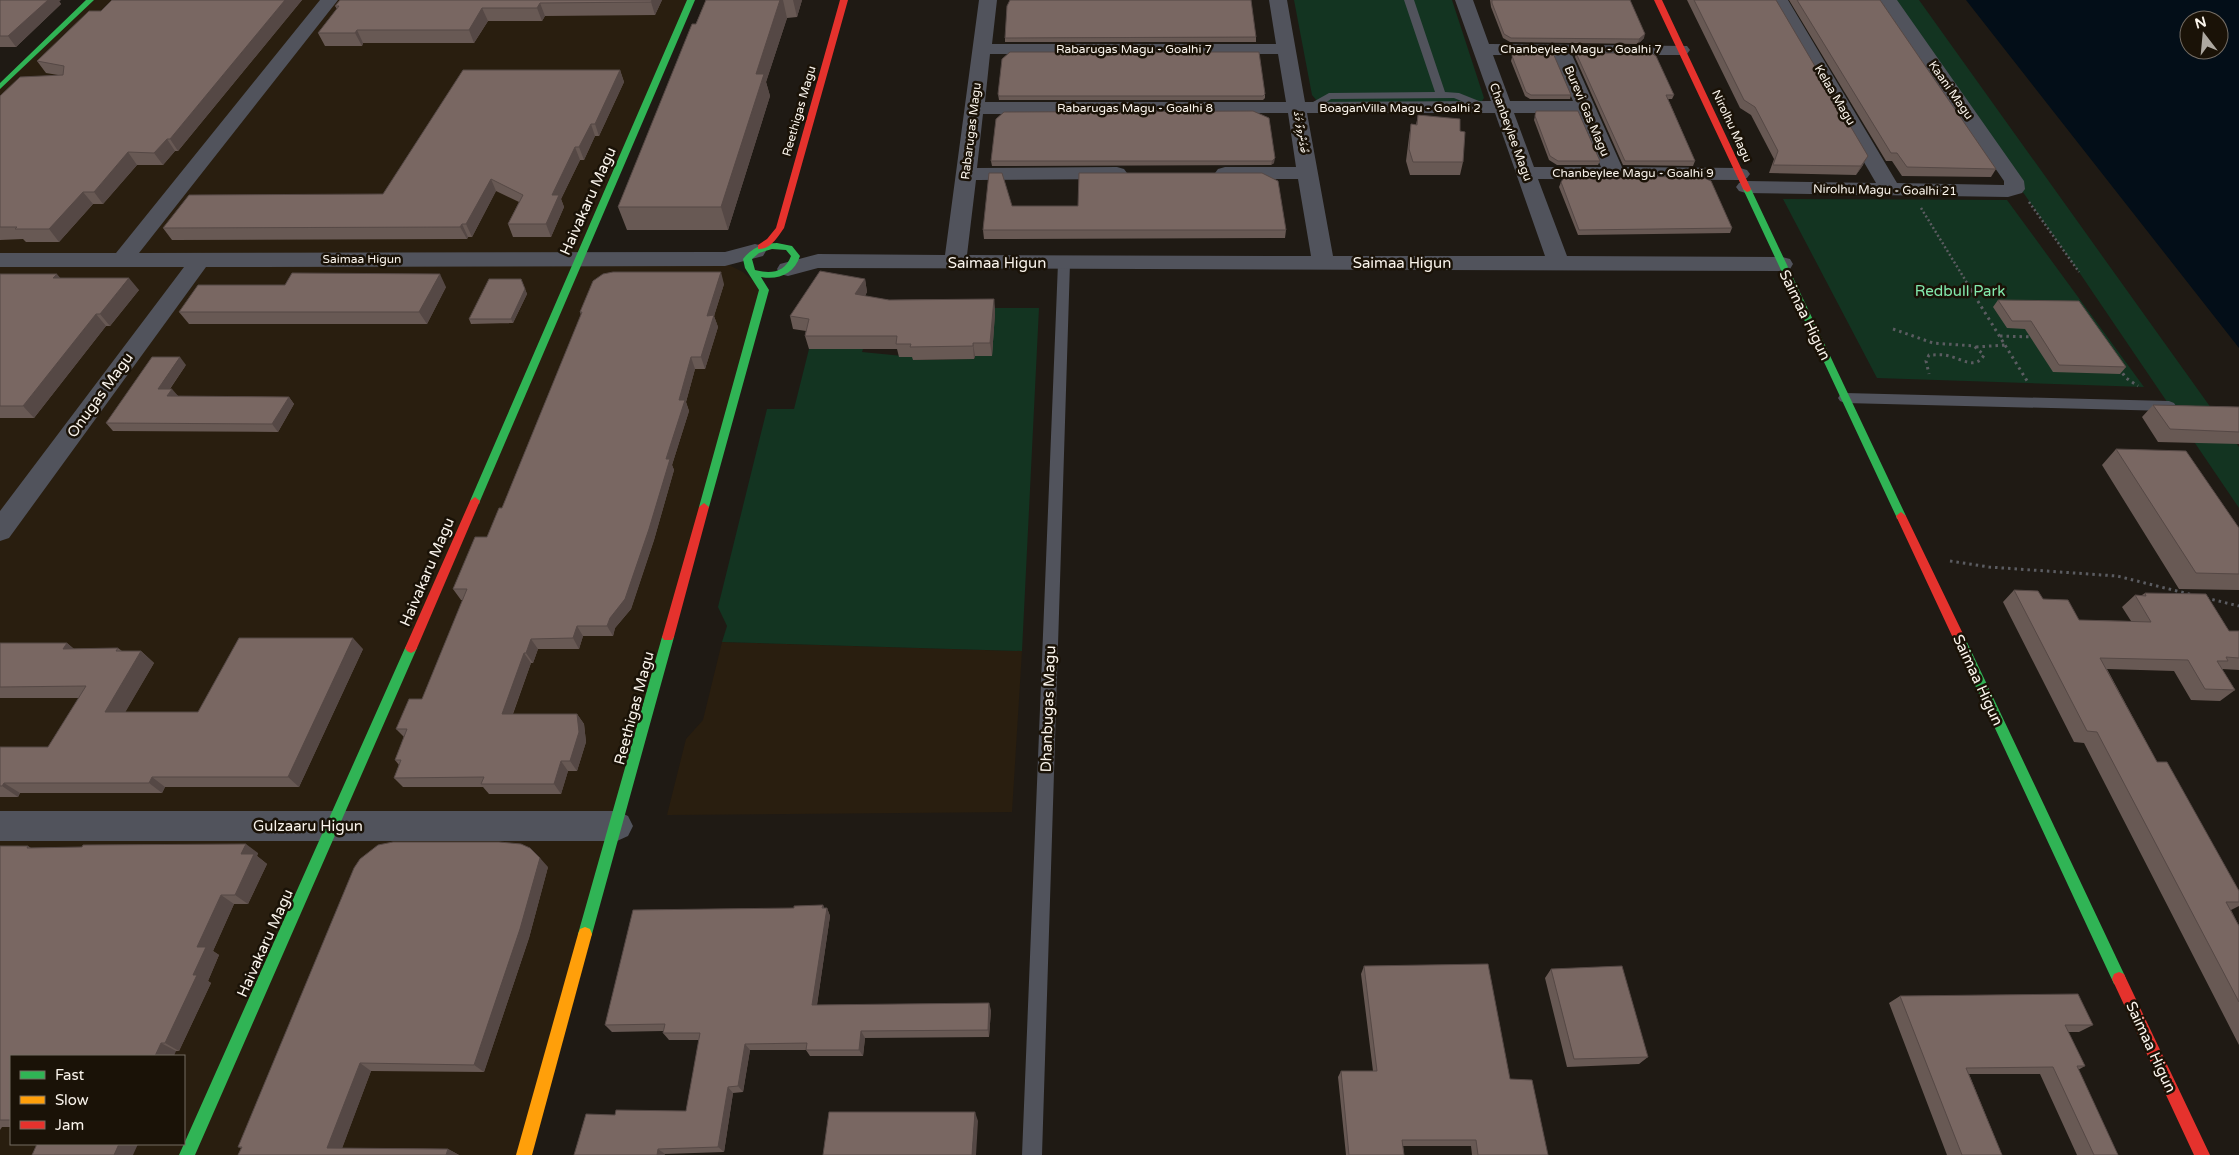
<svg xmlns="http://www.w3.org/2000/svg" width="2239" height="1155" viewBox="0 0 2239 1155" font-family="'Varela Round','Noto Sans Thaana',sans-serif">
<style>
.built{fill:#291e0f;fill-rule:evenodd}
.green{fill:#133421}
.water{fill:#030e18;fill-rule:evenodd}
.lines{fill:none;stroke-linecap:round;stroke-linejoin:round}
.path-far1{stroke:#5b5c61;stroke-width:2.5;stroke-dasharray:2 2.5;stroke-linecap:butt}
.path{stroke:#5b5c61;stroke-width:3;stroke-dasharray:2.5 4;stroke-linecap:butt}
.lane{fill:#51535c;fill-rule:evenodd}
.street{fill:#51535c;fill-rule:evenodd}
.fast{fill:#30b455;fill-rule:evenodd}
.slow{fill:#ff9f0a;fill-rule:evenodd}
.jam{fill:#e5322d;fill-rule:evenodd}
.wall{fill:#685954}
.shaded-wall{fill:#554845}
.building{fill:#796762;stroke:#554845}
.labels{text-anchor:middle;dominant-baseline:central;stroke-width:5;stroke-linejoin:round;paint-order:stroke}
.far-street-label{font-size:12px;fill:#faf4ec;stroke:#1a1207}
.street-label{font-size:15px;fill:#faf4ec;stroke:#1a1207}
.park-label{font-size:15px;fill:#83e9ac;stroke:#1a1207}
</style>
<rect width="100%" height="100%" fill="#1f1a14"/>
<path class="built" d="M90,0H691L579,259H717L743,272L764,290L524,1155H0V87ZM11,1056H184V1144H11Z
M722,642L1022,651L1012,812L667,815L686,739L703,720Z"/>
<path class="green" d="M1294,0H1452L1484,98L1482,101L1472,105L1318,102L1312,95Z
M1888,0H1919L2239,447V508L2079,272Z
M1783,199L2007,200L2144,387L1877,378Z
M993,308H1039L1022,651L722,642L727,626L718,607L767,409H794L809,349H863L862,352L913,357V360L974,359L975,356H991L995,313Z"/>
<path class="water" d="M1966,0H2239V348ZM2189,20H2219V50H2189Z"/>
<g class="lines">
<path class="path-far1" d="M2029,202L2079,272
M1921,208L1972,291"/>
<path class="path" d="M1971,290L2029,384
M1893,329L1933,343L1974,346L1984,355C1976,370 1962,359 1949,356C1942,354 1936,355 1929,355L1926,361L1929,374
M2000,336L2034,337
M1976,347L2005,345
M2119,368L2126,378L2138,386
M1950,561L1989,567L2117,576L2193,595
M2206,598L2239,606"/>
<path class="lane" d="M1404,0H1414L1445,92L1459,93L1479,101L1482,108L1481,110H1473L1471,105L1454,98L1331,99L1322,105L1321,110H1313V102L1329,93L1435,92Z
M1064,259L1070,263L1042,1155H1022L1058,263Z
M1845,393L2169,401L2174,403L2176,406L2174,409L2169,411L1845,403L1840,401L1838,398L1840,395Z"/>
<path class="street" d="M320,0H338L139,253L725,252L755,244L763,246L766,251L763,256L725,266L206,267L9,538L0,541V511L184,267H0V253H116Z
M979,0H997L992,44H1276L1269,0H1287L1305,102L1491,101L1455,0H1473L1489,44L1687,46L1690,50L1687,54L1681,55H1572L1622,167L1740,168L1747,170L1750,174L1747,178L1740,180L1538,179L1567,256L1782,257L1790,259L1793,264L1790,269L1782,271L818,268L788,276L780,274L777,269L780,264L818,254L945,255ZM990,54H1278L1286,102H985ZM1493,55H1553L1573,101H1510ZM1288,113L1296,167H1225L1218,169L1215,173L1218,177L1225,179H1298L1311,256L967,255L976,180L1117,179L1124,177L1127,173L1124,169L1117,167L977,168L983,114ZM1307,113H1495L1545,256H1333ZM1514,113H1578L1601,167H1534Z
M1770,0H1788L1897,183L2004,185V181L1879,0H1897L2024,181L2025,189L2022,193L2008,197L1746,193L1739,191L1736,187L1739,183L1746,181L1876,183Z
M0,811H617L628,816L633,826L628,836L617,841H0Z"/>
<path class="fast" d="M86,0H94L0,89V83Z
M687,0H695L480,501L479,504H471L470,501Z
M1747,186L1751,189L1906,516L1905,519H1897L1896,516L1743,189Z
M777,243L792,246L800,256C794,274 779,280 761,277L769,290L709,507L704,511L699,507L759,290L745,268L743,259C751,248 763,243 777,243ZM772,249L786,250L791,256C785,273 770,274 755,270L752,259L759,253Z
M668,632L672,634L674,637L592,934L590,939L585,941L580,939L578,934L662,637L664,634Z
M1959,633L1963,635L1965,638L2124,974L2126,979L2124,984L2119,986L2114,984L1953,638L1955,635Z
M411,643L415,645L417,648L195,1155H179L405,648L407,645Z"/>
<path class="slow" d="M585,927L590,929L592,934L532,1155H516L578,934L580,929Z"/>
<path class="jam" d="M840,0H848L784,228C778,237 770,250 758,249V245L767,239L776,228Z
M1654,0H1662L1751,189L1750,191L1747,192L1743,189Z
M475,497L480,501L417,648L415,651L411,653L407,651L405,648L470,501Z
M704,503L709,507L674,637L672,640H664L662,637L699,507Z
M1901,512L1906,516L1965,638L1963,641H1955L1953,638L1896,516Z
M2119,972L2124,974L2210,1155H2194L2112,979L2114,974Z"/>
</g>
<path class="wall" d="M0,0H61L59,1L61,4L16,47H0Z
M112,0H302L178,151H175L163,165H137L103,204H93L59,242H26L23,239L0,240V96L58,75L46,73L37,61L101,11Z
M662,0L655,15L545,16L542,21H488L474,43H363L362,46H325L318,33L337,9L335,6Z
M706,0H802L797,17L787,18L766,82L770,96L728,230H627L618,207Z
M1490,0H1630L1644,38L1638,44L1510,42L1503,38L1491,7Z
M1687,0H1776L1863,165L1856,175L1769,173L1774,159L1751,115L1740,108Z
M1789,0H1880L1996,169L1991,177L1902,176L1892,161H1886Z
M1256,37V42H1005V38Z
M1513,53L1571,95L1570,99H1530L1525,96L1511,61Z
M1576,53L1674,95L1672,99H1668L1695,161L1693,166L1623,165L1575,57Z
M620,70L624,82L599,136H595L584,160H580L561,199L564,207L551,237H513L508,224L519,202L496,191L472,237H468L467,239L172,240L163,228L383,194Z
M998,94H1265V98L1263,100H999Z
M1253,111L1274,163L1271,165L992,166L991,161Z
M1536,111L1600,161L1598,165H1557L1549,160L1534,120Z
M1418,115L1460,131L1463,162L1460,175H1410L1406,161L1409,137L1411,124L1416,125Z
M1561,182L1732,228L1730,233L1578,235L1559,187Z
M1012,206H1078L1286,230L1285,238L984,239L983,230Z
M0,274L60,278L139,290L110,326H106L34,418H0Z
M521,279L527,294L513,323L471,324L469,319Z
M865,279L867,292L865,296L889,300L994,299L995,313L992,356H975L974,359L913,360L912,357H899L897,349H809L805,336L806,331L793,329L790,316Z
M724,284L714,316L718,327L705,369H695L686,402L689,411L672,465L674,470L654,540L631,609L615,628L613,636H583L579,649H538L533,663H531L513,714H577L584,724L586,742L577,771H568L561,794H489L483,787H403L394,778L399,765L395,760L404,737L396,729L422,699L463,600H461L453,589L487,537L502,508L581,315L580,312Z
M285,285L446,287L427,324H189L179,312Z
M1998,300L2126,367L2120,374L2053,372L2025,329L2007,328L1993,307Z
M186,365L170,389L178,396L289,397L294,404L278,432L113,431L106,423Z
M2153,405L2239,407V444L2158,442L2142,417Z
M2116,449L2239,528V590L2179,589L2102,465Z
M2014,590L2043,599L2079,620L2131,621L2122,607L2135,595H2142L2145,593L2229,631H2239V670L2222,669L2235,690L2220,701L2191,700L2174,671L2107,669L2157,762L2239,891V906L2231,910L2239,926V1045L2084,743L2074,742L2003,602Z
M0,643H67L74,649L118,648L122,651H141L154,663L125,712H198L363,649L299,787H165L162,793H20L18,797H0V747H48L79,698H0Z
M0,846H28L31,848L258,853L257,856L267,864L248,904H234L213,951L219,955L208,981L211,983L179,1051L11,1056V1127H2L0,1130Z
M548,867L529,938L484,1072L371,1071L342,1148L448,1149L459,1155H238L241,1148L238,1147Z
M823,905L824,908H827L830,916L817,1005L991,1010L989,1037L865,1038L863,1056H810L806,1050H750L743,1092L733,1093L724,1152L665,1154L664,1155H574L615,1115L686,1111L699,1040H669L663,1033V1031L612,1032L605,1025L794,908Z
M1364,966L1510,1079L1548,1155H1472L1471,1146H1403L1404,1155H1346L1338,1077L1341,1071H1373L1361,974Z
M1551,969L1648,1057L1639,1064L1567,1067L1545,978Z
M1900,996L2093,1025L2079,1032H2068L2085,1066L2078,1070L2118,1155H2077L2040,1074H1969L2002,1155H1947L1889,1003Z"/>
<path class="shaded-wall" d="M48,0H61L59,1L61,4L16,47L8,36Z
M285,0H302L178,151L170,139Z
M652,0H662L655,15L651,2Z
M780,0H783L787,18L766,82L770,96L728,230L721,207L756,74Z
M793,0H802L797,17Z
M540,3L545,16L542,21L537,8Z
M482,8L488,21L474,43L469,30Z
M357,30L363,43L362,46L355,33Z
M1645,34L1644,38L1638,44L1639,39Z
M620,70L624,82L599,136L595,124Z
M591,124L595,136L584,160L579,147Z
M167,139L175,151L163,165L154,153Z
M575,147L580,160L561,199L564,207L551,237L546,224L552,195Z
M128,152L137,165L103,204L94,192Z
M1868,156L1863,165L1856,175L1861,166Z
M1275,158L1274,163L1271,165L1272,161Z
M491,179L496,191L472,237L466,224Z
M83,192L93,204L59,242L49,229Z
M462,224L468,237L467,239L460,227Z
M721,272L724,284L714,316L718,327L705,369L701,357L707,316Z
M57,274L67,286L53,278Z
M440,274L446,287L427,324L419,312Z
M129,278L139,290L110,326L100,314Z
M521,279L527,294L513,323L511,319Z
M865,279L867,292L858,307L855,294Z
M994,299L995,313L992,356L990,343Z
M96,314L106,326L34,418L23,406Z
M973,343L975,356L974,359L973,346Z
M180,357L186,365L164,397L158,389Z
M691,357L695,369L686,402L689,411L672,465L674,470L654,540L631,609L615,628L613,636L607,626L666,459L679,400Z
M172,389L179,397L167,396Z
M289,397L294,404L278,432L272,424Z
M577,626L583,636L579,649L573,638Z
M353,638L363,649L299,787L288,777Z
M531,639L538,649L533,663L526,653Z
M67,643L80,654L63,649Z
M141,651L154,663L119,723L105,712Z
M524,653L531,663L509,724L502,714Z
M577,714L584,724L586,742L577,771L570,761Z
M561,761L568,771L561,794L554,784Z
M152,777L165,787L162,793L149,783Z
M4,783L20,793L18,797L2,786Z
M246,844L258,853L257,856L267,864L248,904L235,895L241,854Z
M540,858L548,867L529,938L484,1072L474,1065Z
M221,895L234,904L213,951L219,955L208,981L211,983L179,1051L165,1043L193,975L197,947Z
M823,905L826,913L827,908L830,916L816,1011L812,1005Z
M989,1003L991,1010L989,1037L988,1030Z
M861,1031L865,1038L863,1056L859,1050Z
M161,1043L176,1051L174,1056H155Z
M745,1044L750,1050L743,1092L738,1086Z
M360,1063L371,1071L340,1154L327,1148Z
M728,1087L733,1093L724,1152L718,1147Z
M975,1112L978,1121L976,1155H972Z
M119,1144H138L133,1155H114Z
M448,1149L459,1155H446Z
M658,1149L665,1154L664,1155H657Z"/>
<path class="building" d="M0,0H48L8,36H0Z
M112,0H285L170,139H167L154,153L128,152L94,192H83L49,229H15L17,227H0V96L20,77L63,75L64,66L37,61L89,11H101Z
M340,0H652L651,2L540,3L537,8H482L469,30H357L355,33H318L339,6H335Z
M706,0H780L756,74H764L721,207H618L692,24H696Z
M1010,0H1251L1256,37L1005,38L1007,6Z
M1492,0H1630L1645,34L1639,39L1511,38L1504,34L1492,3Z
M1694,0H1776L1868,156L1861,166L1773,165L1778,151L1755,107L1744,100Z
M1797,0H1880L1996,169L1907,167L1897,153H1891Z
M1010,52H1259L1265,94L1263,96H999L998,94L1002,59Z
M1513,53H1553L1571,95H1531L1526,92L1512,56Z
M1576,53H1651L1656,56L1674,95H1666L1695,161H1625Z
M463,70H620L595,124H591L579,147H575L552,195H559L546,224H508L523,195L491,179L466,224H462L460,227L163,228L189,195L383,194Z
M1253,111L1269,118L1275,158L1272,161H991L996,119L1004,112Z
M1536,111H1578L1600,161H1558L1550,156L1535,116Z
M1418,115L1460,119V131L1465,132L1463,162H1413L1409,149L1411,124L1417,125Z
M989,173H1002L1012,206H1078L1079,173H1262L1278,181L1286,230H983Z
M1565,176L1702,177L1711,181L1732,228L1579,230L1561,182Z
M820,271L865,279L855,294L889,300L994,299L990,343H973V346L910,347L911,344H896L897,336H805L809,319L790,316Z
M613,272H721L707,316L714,315L701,357H691L679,400H685L666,459H670L649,529L625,599L610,618L607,626H577L573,638L531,639L526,653H524L502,714H577L579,732L570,761H561L554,784H481L484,777L394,778L401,760H395L407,729H396L409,699H422L467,589H453L475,537H487L499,508H502L582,312H580L593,281L603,274Z
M292,273L440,274L419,312H179L198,285H285Z
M0,274H57L53,278H129L100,314H96L23,406H0Z
M489,279H521L525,289L511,319H469Z
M1998,300L2079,301L2126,367L2059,365L2031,321H2012Z
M152,357H180L158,389H172L167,396L289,397L272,424L106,423Z
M2153,405L2239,407V432L2170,429Z
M2116,449L2186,451L2239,528V574L2196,573Z
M2014,590L2038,591L2043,599L2068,600L2079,620L2151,622L2135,595L2146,596L2145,593L2206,594L2229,631H2239V658L2226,657L2228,661H2217L2235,690L2205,689L2188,660L2100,658L2157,762H2167L2239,891V902H2226L2239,926V1002L2097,732L2087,731Z
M239,638H353L288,777H152L149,783H4L2,786H0V747H48L86,686L0,687V643H67L63,649L118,648L116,651H141L105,712H198Z
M393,842H499L521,844L530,848L540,858L520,929L474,1065L360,1063L327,1148L448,1149L446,1155H238L242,1147H238L354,868L360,859L378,845Z
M246,844L241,854H254L235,895H221L197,947H206L193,975H197L165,1043H161L155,1056H11V1120H0V846H28L27,848L82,847L83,845Z
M823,905L822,908H827L812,1005L989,1003L988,1030L861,1031L859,1050H806L807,1043L745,1044L738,1086L728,1087L718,1147L658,1149L657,1155H574L586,1114L615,1115L616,1110L686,1111L700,1033H663L665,1024L605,1025L633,910L794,908V906Z
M1488,964L1510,1079L1532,1080L1548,1155H1478L1476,1140H1402L1404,1155H1349L1341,1071H1377L1364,966Z
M1622,966L1648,1057L1574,1059L1551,969Z
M2078,994L2093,1025H2065L2085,1066H2077L2118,1155H2094L2053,1067L1966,1068L2002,1155H1962L1900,996Z
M829,1112H975L972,1155H823Z
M37,1144H119L114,1155H32Z"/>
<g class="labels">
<g class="far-street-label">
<text x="1134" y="49">Rabarugas Magu - Goalhi 7</text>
<text x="1581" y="49">Chanbeylee Magu - Goalhi 7</text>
<text transform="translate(1951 90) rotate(55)">Kaani Magu</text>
<text transform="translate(1835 95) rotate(59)">Kelaa Magu</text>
<text x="1135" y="108">Rabarugas Magu - Goalhi 8</text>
<text x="1400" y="108">BoaganVilla Magu - Goalhi 2</text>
<text transform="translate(799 111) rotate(-74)">Reethigas Magu</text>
<text transform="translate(1587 111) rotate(67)">Burevi Gas Magu</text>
<text transform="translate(1732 126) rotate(65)">Nirolhu Magu</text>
<text transform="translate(971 131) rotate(-83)">Rabarugas Magu</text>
<text transform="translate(1301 132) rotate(80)">ބޯގަންވިލާ މަގު</text>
<text transform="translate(1511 132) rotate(70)">Chanbeylee Magu</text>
<text x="1633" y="173">Chanbeylee Magu - Goalhi 9</text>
<text transform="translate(1885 190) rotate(1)">Nirolhu Magu - Goalhi 21</text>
<text x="362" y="259">Saimaa Higun</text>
</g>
<g class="street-label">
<text transform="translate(588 201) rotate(-66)">Haivakaru Magu</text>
<text x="997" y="263">Saimaa Higun</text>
<text x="1402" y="263">Saimaa Higun</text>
<text transform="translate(1805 315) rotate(64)">Saimaa Higun</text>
<text transform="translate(100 395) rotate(-54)">Onugas Magu</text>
<text transform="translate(427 572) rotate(-67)">Haivakaru Magu</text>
<text transform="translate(1978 680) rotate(65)">Saimaa Higun</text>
<text transform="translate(634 708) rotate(-75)">Reethigas Magu</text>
<text transform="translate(1048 709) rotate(-88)">Dhanbugas Magu</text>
<text x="308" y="826">Gulzaaru Higun</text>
<text transform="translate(265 943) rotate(-66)">Haivakaru Magu</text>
<text transform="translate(2151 1047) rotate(65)">Saimaa Higun</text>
</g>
<g class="park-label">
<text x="1960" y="291">Redbull Park</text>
</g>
</g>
<rect x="10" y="1055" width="175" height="90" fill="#1a1207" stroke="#746c63"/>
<rect x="20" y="1071" width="25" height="8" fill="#30b455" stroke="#746c63"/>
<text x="55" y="1080" font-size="15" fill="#faf4ec">Fast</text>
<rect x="20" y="1096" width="25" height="8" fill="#ff9f0a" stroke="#746c63"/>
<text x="55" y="1105" font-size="15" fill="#faf4ec">Slow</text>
<rect x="20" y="1121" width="25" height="8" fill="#e5322d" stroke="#746c63"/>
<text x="55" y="1130" font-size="15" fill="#faf4ec">Jam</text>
<g transform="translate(2204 35) rotate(344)"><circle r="24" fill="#1a1207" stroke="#746c63"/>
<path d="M0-4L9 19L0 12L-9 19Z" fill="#ada8a0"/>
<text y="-8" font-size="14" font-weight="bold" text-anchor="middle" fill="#faf4ec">N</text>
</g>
</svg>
